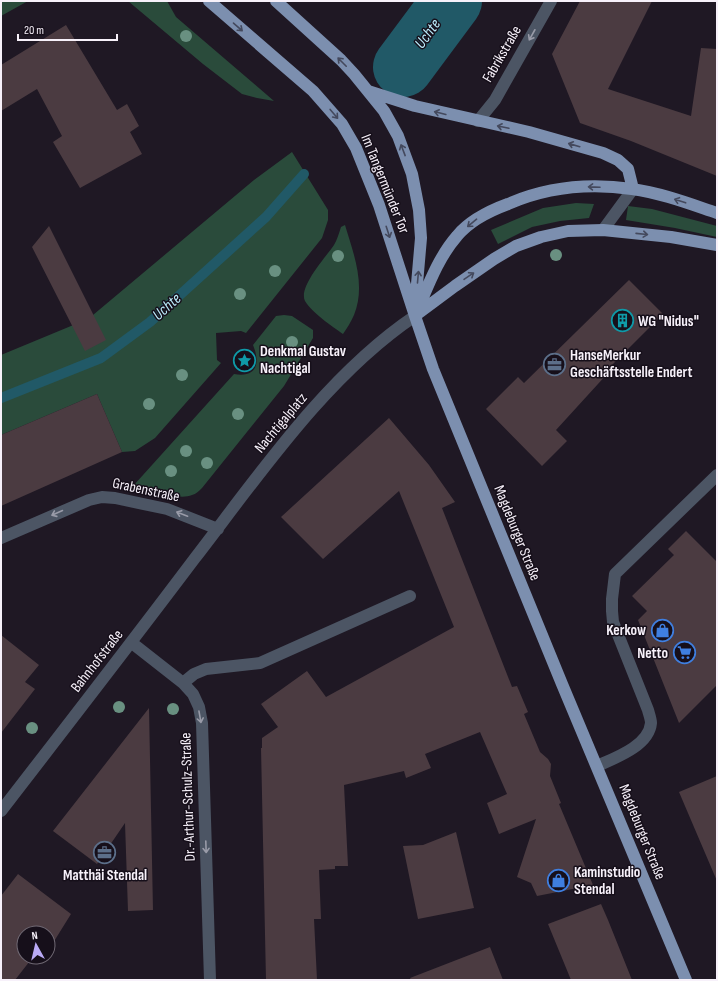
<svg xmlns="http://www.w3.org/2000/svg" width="718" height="981" viewBox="0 0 718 981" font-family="'Sofia Sans Condensed',sans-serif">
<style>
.green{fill:#2a4b3b}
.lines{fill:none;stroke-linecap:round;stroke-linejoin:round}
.stream{stroke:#215967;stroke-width:10}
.river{stroke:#215967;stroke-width:60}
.building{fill:#4b3b41}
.minor{stroke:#4c5564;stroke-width:12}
.major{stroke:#7c8faf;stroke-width:12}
.tree{fill:#699081}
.oneway{stroke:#44495d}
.oneway2{stroke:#999ba8}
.labels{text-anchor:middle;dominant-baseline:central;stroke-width:3;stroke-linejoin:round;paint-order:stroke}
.street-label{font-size:15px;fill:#f7f1fa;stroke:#160f1a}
.poi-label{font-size:15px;font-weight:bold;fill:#f7f1fa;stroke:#160f1a;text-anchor:start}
.water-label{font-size:16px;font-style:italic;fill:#bbedfc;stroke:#160f1a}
</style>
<rect width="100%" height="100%" fill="#1f1824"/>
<path class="green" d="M1,1H28L1,16Z
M128,1H167L176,17L274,101L257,98L242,94L203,64Z
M292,152L328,210V220L322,238L246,333L241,331L216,333L217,360L221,363L155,438L135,451L122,452L97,394L1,435V355L71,326L93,315L254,180Z
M576,203L594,204L589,218L560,221L532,227L498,244L491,230L543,208Z
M628,206L652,209L717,226V237L675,228L626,220Z
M345,225C354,255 366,285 354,315C351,322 347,328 343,334C332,326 312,313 305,301C298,287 326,257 334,245C337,240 339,233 341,227Z
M284,315L292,316L313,330V338L284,386L202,488C199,491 196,494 192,495C178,501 149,489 134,485L234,374C256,378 261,364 253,345L276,316Z"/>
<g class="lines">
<path class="stream" d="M1,398L101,358L150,322L266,217L304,174"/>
<path class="river" d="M403,67L452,1"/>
</g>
<path class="building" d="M580,1H652L608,89L691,116L701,48L717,49V176L631,141L580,123L552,54Z
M66,25L117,110L127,104L139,126L130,132L142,154L80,188L53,142L62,136L37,89L1,111V65Z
M49,226L106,340L85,351L32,247Z
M629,280L663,314L606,371L608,373L556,430L567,441L542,466L486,409L518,377L524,383Z
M97,394L122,452L1,506V435Z
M389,418L429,465L455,502L442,508L512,687L517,686L528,712L524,714L540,752L548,759L551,764L550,776L561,803L559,804L593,885L537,896L531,883L517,877L536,819L499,834L487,803L507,794L480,732L425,754L431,768L406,778L404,771L344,785L348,866H335V869L319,870L321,919H314L317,980H266L261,748H262V738L278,727L261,704L307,671L326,697L454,627L399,491L323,559L281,517Z
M686,531L717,562V685L679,723L638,620L647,611L632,596L674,555L668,549Z
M1,635L39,665L25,682L35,689L1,733Z
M149,708L153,910L128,911L125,823L97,864L53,831Z
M717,776V881L679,792Z
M456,832L474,908L418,919L403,846L423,845Z
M18,874L71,914L48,951V933H24V957H33L15,980H1V896Z
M601,904L608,920L632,980H571L548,924Z
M490,947L503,980H411L410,978Z"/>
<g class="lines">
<path class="minor" d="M478,121L495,100L504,84L551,1
M603,230L633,189
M1,538L89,500L102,497L115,498L167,509L218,529
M132,643L183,683L193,694L199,707L202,723L210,980
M183,683L194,674L206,669L260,663L410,596
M597,766C615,758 649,746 651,723C651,719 649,714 648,710L613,622L612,611V599L615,574L717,475
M1,811C66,727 131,643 195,558C259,475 327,375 415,316"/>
<path class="major" d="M209,1L313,91L342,124L356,148L379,205L415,316L433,369L562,684L686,980
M276,1L341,60L354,74L384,111L398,136L412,174L419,210L421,238L415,307
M368,91L415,106L529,132L603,153L618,160L628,169L633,189
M416,315L455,286L494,259L516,246L541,237L568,231L603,230L671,237L717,245
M415,316C427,289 437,259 457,236C470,220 489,211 508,204C547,187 590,183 632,189C661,193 690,204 717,213"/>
</g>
<g class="tree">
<circle cx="186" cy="36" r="6"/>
<circle cx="556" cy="255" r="6"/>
<circle cx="338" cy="256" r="6"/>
<circle cx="275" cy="271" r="6"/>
<circle cx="240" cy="294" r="6"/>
<circle cx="292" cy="342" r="6"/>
<circle cx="182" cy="375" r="6"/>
<circle cx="149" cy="404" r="6"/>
<circle cx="238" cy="414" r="6"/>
<circle cx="186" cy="451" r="6"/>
<circle cx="207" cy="463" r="6"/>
<circle cx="171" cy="471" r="6"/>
<circle cx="119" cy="707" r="6"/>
<circle cx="173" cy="709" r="6"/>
<circle cx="32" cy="728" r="6"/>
</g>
<defs><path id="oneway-shaft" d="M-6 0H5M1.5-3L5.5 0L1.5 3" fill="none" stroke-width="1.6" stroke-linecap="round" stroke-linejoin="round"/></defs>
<g class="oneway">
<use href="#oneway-shaft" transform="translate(238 27) rotate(41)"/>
<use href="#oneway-shaft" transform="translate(342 62) rotate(-135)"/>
<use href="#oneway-shaft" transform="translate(440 113) rotate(-166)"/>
<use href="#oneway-shaft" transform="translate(334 114) rotate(50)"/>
<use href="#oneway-shaft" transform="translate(503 127) rotate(-168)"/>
<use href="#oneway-shaft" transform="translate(574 145) rotate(-164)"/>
<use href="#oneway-shaft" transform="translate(403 150) rotate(-111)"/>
<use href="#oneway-shaft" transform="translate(594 187) rotate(-178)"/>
<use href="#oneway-shaft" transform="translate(680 201) rotate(-162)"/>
<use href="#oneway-shaft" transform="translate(472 223) rotate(140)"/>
<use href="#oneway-shaft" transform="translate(388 232) rotate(72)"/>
<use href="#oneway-shaft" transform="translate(642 234) rotate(6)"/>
<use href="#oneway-shaft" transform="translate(469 276) rotate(-34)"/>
<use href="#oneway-shaft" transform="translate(418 277) rotate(-85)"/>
</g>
<g class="oneway2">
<use href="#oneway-shaft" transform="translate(532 35) rotate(119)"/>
<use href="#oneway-shaft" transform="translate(57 513) rotate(156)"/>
<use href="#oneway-shaft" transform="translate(182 514) rotate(-159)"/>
<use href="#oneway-shaft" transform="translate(200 717) rotate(80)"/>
<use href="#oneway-shaft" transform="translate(206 847) rotate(88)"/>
</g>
<defs>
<symbol id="building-ring" viewBox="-11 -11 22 22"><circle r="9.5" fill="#160f1a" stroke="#0f9aa8" stroke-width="1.5"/><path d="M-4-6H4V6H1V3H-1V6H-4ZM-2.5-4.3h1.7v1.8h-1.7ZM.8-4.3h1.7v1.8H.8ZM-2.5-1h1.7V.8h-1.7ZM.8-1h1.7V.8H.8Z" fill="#0f9aa8"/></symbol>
<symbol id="sight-ring" viewBox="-11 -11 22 22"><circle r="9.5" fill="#160f1a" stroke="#0f9aa8" stroke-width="1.5"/><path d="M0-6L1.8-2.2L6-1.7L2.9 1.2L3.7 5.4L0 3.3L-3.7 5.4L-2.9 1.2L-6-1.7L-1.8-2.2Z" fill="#0f9aa8"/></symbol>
<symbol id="office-ring" viewBox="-11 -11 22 22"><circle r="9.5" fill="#160f1a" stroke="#5c6f8a" stroke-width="1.5"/><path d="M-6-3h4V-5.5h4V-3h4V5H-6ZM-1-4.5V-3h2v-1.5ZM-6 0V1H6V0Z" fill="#5c6f8a"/></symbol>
<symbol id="shop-ring" viewBox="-11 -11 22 22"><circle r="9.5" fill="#160f1a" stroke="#3f7fe0" stroke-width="1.5"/><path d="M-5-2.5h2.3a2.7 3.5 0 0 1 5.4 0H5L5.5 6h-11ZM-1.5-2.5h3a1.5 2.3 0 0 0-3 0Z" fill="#3f7fe0"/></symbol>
<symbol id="supermarket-ring" viewBox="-11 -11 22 22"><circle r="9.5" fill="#160f1a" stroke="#3f7fe0" stroke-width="1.5"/><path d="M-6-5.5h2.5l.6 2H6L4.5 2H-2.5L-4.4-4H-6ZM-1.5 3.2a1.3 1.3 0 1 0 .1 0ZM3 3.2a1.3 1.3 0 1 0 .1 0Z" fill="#3f7fe0"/></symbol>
</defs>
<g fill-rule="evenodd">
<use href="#building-ring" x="610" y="308" width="25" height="25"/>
<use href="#sight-ring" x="232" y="348" width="25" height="25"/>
<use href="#office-ring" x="542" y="352" width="25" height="25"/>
<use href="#shop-ring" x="650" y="618" width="25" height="25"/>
<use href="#supermarket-ring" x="672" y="640" width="25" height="25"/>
<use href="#office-ring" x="92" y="840" width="25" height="25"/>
<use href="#shop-ring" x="546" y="868" width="25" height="25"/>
</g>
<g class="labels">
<g class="street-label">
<text transform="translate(502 54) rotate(-60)">Fabrikstraße</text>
<text transform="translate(385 184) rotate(68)">Im Tangermünder Tor</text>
<text transform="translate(281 423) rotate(-50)">Nachtigalplatz</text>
<text transform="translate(146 490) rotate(12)">Grabenstraße</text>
<text transform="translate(517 533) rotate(68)">Magdeburger Straße</text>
<text transform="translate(97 661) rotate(-52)">Bahnhofstraße</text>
<text transform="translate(188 797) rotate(-92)">Dr.-Arthur-Schulz-Straße</text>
<text transform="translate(642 832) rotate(68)">Magdeburger Straße</text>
</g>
<g class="poi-label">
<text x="638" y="321">WG "Nidus"</text>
<text x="260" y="351">Denkmal Gustav<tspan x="260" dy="17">Nachtigal</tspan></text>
<text x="570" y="355">HanseMerkur<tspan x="570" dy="17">Geschäftsstelle Endert</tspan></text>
<text x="646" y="630" text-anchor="end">Kerkow</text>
<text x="668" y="653" text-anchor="end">Netto</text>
<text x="574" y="872">Kaminstudio<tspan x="574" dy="17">Stendal</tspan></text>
<text x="105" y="875" text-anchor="middle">Matthäi Stendal</text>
</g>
<g class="water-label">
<text transform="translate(428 34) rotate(-54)">Uchte</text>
<text transform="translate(167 307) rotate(-42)">Uchte</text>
</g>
</g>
<rect width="718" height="981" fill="none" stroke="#f7f1fa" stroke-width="4"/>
<g transform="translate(36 945) rotate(352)"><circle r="19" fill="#160f1a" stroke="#706974"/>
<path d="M0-3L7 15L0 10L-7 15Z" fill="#baaaf6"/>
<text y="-6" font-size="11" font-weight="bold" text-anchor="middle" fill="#f7f1fa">N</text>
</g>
<path d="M18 34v6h99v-6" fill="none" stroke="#f7f1fa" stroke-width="2"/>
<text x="24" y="34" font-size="12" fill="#f7f1fa" stroke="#160f1a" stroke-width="3" paint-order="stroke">20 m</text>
</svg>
